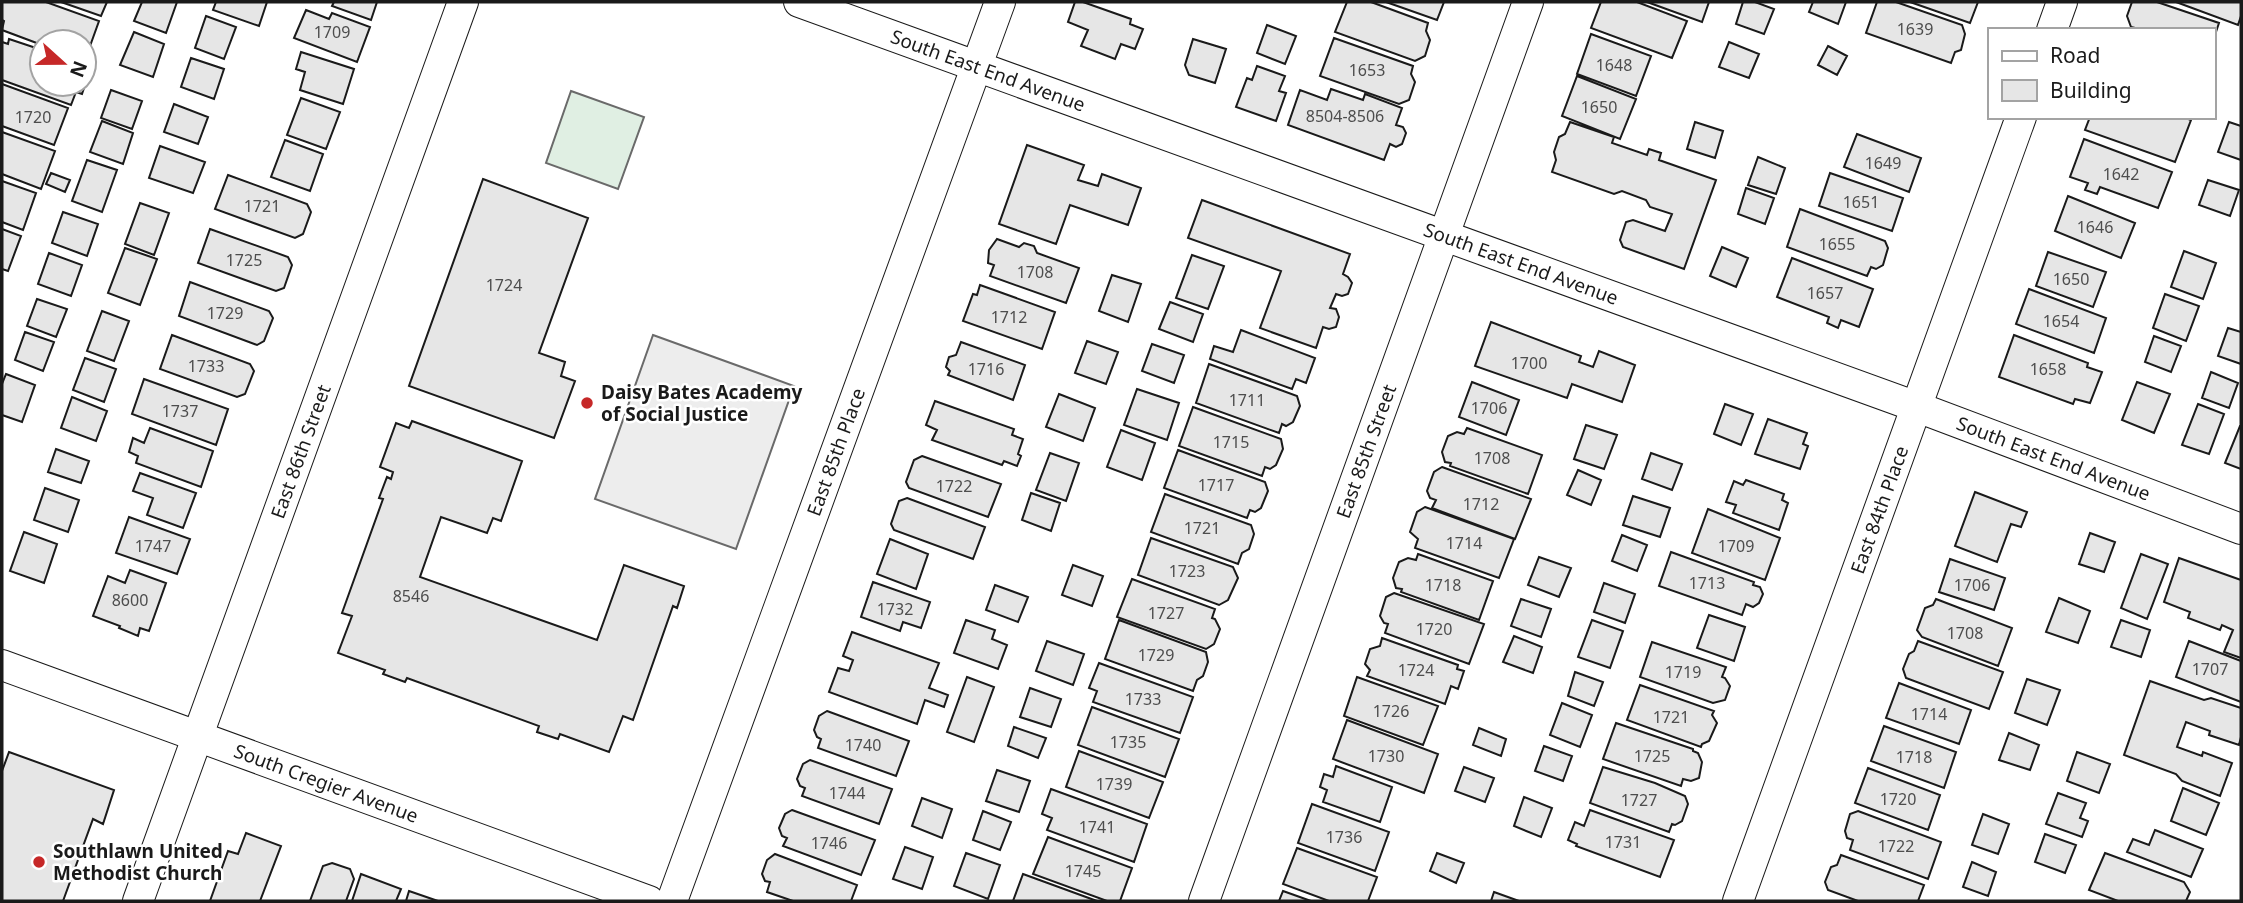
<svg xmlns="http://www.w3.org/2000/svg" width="2243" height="903" viewBox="0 0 2243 903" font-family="'Noto Sans',sans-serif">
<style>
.green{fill:#e0efe3;stroke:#6a6a6a;stroke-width:2}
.parking{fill:#ededed;stroke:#6a6a6a;stroke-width:2}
.building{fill:#e6e6e6;stroke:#1a1a1a;stroke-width:2}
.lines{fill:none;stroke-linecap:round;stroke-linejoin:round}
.minor-casing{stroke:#1a1a1a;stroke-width:32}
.minor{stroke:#fff;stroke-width:30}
.poi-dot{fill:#c62828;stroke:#fff;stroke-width:2.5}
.labels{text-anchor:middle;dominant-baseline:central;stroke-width:5;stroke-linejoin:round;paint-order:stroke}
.number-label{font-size:16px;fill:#4d4d4d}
.street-label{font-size:19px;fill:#1a1a1a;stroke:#fff}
.poi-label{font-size:19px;font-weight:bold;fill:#1a1a1a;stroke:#fff;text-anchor:start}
</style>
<rect width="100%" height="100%" fill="#fff"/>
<path class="green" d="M571,91L644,117L618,189L546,163Z"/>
<path class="parking" d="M653,335L794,386L736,549L595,499Z"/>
<path class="building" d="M2,2H46L99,21L85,60L84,42H42V45L2,30L4,21L2,20Z
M61,2H107L101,16Z
M142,2H177L166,33L134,21Z
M216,2H267L259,26L213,10Z
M334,2H377L371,20L332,6Z
M1075,2H1083L1131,19L1130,24L1143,29L1135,49L1121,44L1115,59L1081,46L1088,30L1068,22Z
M1347,2H1371L1428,23L1426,31L1430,40L1425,56L1415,61L1335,32Z
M1386,2H1444L1437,20Z
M1601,2H1637L1687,21L1672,58L1591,28Z
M1647,2H1709L1702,22Z
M1743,2H1755L1774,9L1764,34L1736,24Z
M1813,2H1846L1838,24L1809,12Z
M1877,2H1896L1962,25L1965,34L1961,50L1955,52L1951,63L1866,33Z
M1910,2H1978L1970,23Z
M2132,2H2157L2219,23L2213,41V30H2134L2135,28L2131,27L2127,16Z
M2176,2H2241V16L2238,25Z
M306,10L329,19L332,13L370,27L357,62L294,38Z
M206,16L236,27L224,59L195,48Z
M1267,25L1296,36L1285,64L1257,53Z
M134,32L164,44L153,77L120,65Z
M1591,34L1651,56L1636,96L1577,74Z
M1334,38L1413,66L1411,74L1415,82L1409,100L1399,104L1320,76Z
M9,39L42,50V84H84V66H85V68L90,70L82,94L76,92L71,105L2,80V42L8,44Z
M1193,39L1226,49L1215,83L1189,75L1185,65Z
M1729,42L1759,54L1749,78L1719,67Z
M1828,46L1847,56L1837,75L1818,65Z
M301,52L354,69L343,104L300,90L305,72L296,69Z
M191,58L224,69L214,99L181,87Z
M1257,66L1285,76L1279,91L1286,93L1276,121L1236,107L1247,78L1252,80Z
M1577,76L1636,99L1620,139L1562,116Z
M2,84L68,108L54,145L2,126Z
M1331,89L1363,100L1365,94L1402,108L1396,125L1403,127L1406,133L1402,144L1396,147L1390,144L1384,160L1288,125L1300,90L1327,100Z
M111,90L142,101L132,129L101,118Z
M301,98L340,112L326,149L287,135Z
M174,104L208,117L198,144L164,132Z
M2090,117H2183L2191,120L2175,162L2085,130Z
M102,121L133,133L123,164L90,152Z
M1570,122L1614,137L1612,143L1647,155L1649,149L1661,153L1659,160L1716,180L1684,269L1623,247L1620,240L1626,222L1633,220L1665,231L1672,214L1650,207L1646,200L1622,191L1614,194L1552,172L1556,160L1554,152L1559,137L1565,134Z
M1695,122L1723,131L1715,158L1687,149Z
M2229,122L2241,126V160L2218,152Z
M2,132L55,151L41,189L2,174Z
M1857,134L1921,158L1909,192L1844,167Z
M2084,139L2172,172L2158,208L2100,187L2097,194L2085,190L2088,183L2070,177Z
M285,140L323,154L310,191L271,177Z
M1027,145L1084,165L1078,180L1098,186L1102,174L1141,188L1128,225L1070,205L1056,244L999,224Z
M160,146L205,162L193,193L149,178Z
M1758,157L1785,168L1776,194L1748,185Z
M87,160L117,170L102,212L72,201Z
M51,173L70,180L65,192L46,184Z
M1830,173L1903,198L1892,231L1819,206Z
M228,175L307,204L311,212L303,234L295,238L215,209Z
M483,179L588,218L539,353L565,362L561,376L575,381L554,438L409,386Z
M2208,180L2239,190L2230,216L2199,205Z
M2,181L36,193L23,230L2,222Z
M1746,188L1774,198L1765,224L1738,214Z
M2068,196L2135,223L2121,258L2055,231Z
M1202,200L1350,254L1343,274L1348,277L1352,283L1348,294L1342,296L1336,294L1330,308L1336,309L1339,317L1336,327L1329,329L1323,327L1316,348L1260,328L1281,271L1188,238Z
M140,203L169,213L154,255L125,244Z
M1800,209L1885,241L1888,248L1883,265L1876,269L1871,267L1867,276L1787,247Z
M63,212L98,224L87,256L52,243Z
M2,229L21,236L8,271L2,269Z
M210,229L288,257L292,265L284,288L276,291L198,263Z
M997,239L1019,247L1024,243L1034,246L1037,253L1079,268L1066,303L990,276L994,265L988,263L989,250Z
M1722,247L1748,258L1736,287L1710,276Z
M125,248L157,259L140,305L108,293Z
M2184,251L2216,263L2203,299L2171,287Z
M2048,252L2106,272L2093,307L2036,286Z
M49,253L82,265L71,296L38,284Z
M1192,255L1224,266L1208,309L1176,298Z
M1792,258L1873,289L1859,327L1841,320L1838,328L1827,323L1829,317L1777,297Z
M1112,275L1141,284L1128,322L1099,311Z
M190,282L269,311L273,318L264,341L257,345L179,316Z
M980,285L1055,312L1042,349L963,321L973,294L977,295Z
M2029,289L2106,318L2094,353L2016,324Z
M2165,294L2199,306L2186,341L2153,328Z
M37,299L67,309L56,337L27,326Z
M1170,302L1203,314L1193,342L1159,329Z
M102,311L129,321L114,361L87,351Z
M1491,322L1581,356L1579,362L1593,367L1599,351L1635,365L1622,402L1572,384L1567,398L1475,366Z
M2228,328L2241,332V364L2218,356Z
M1241,330L1315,358L1306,383L1296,379L1292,389L1210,359L1214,346L1233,352Z
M25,332L54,342L43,371L15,360Z
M172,335L250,364L254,371L245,394L237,397L160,369Z
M2014,335L2088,363L2087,367L2102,372L2090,403L2075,399L2073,404L1999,377Z
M2154,336L2181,346L2171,372L2145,362Z
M1087,341L1118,352L1106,384L1075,373Z
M961,342L1025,365L1013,400L948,375L950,371L946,367L949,357L956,355Z
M1152,344L1184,355L1174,383L1142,371Z
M85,358L116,369L104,402L73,390Z
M1209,364L1297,396L1300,406L1293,422L1286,426L1282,424L1279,433L1196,403Z
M2211,372L2238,383L2229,408L2202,398Z
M6,374L35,385L22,422L2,415V384Z
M144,379L228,409L216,445L132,414Z
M1472,382L1519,400L1506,435L1459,417Z
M2137,382L2170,394L2154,433L2122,420Z
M1137,389L1179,403L1167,440L1124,425Z
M1059,394L1095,408L1083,441L1046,427Z
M72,397L107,411L96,441L61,428Z
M935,401L1014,429L1012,435L1023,439L1018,454L1021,456L1017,466L1004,461L1002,465L932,440L937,430L926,425Z
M1725,404L1753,414L1741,445L1714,434Z
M2198,404L2224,414L2209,454L2182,445Z
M1193,407L1281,439L1283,449L1276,465L1270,469L1265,467L1262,476L1179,446Z
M1768,419L1807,433L1803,444L1808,446L1800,469L1755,454Z
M412,421L522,461L501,521L493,518L487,533L441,517L420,577L597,640L624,565L684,586L677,608L673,606L633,720L623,716L609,752L560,734L558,739L537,732L539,726L407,678L405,682L383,674L385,670L338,653L352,616L342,613L383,499L379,498L387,477L391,479L393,472L380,467L396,423L409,428Z
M1586,425L1617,435L1604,469L1574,459Z
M2240,426H2241V469L2225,463Z
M150,428L213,451L201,487L136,463L138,456L129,452L133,438L144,443Z
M1467,428L1542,455L1528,494L1450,466L1451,463L1445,462L1442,452L1448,436L1457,432L1464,434Z
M1121,430L1155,443L1142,480L1107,467Z
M56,449L89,461L81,483L48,472Z
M1178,450L1265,482L1268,491L1261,508L1255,512L1250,510L1247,518L1164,488Z
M1050,453L1079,463L1066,501L1036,490Z
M1651,453L1682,464L1672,490L1642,479Z
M922,456L1001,484L988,517L909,488L906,482L914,460Z
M1442,467L1531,499L1515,539L1432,508L1436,500L1430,498L1427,491L1434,472Z
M1578,470L1601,480L1591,505L1567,495Z
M140,473L196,493L183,528L147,515L153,498L133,491Z
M1746,480L1784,494L1782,500L1788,503L1779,530L1733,513L1736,505L1726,502L1734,481L1743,485Z
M45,488L79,500L68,532L34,520Z
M1975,492L2027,512L2021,527L2011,524L1997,562L1955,546Z
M1031,493L1060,503L1051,531L1022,520Z
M1165,494L1251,525L1254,534L1249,549L1242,553L1238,564L1151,532Z
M1633,496L1670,508L1660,537L1623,525Z
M907,498L985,527L973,559L894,530L891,524L899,501Z
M1425,507L1514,539L1499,578L1415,548L1418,539L1410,532L1417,512Z
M1708,509L1780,538L1765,580L1692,553Z
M129,517L190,539L177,574L116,553Z
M24,532L57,544L44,583L10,571Z
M2090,533L2115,542L2104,572L2079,564Z
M1622,535L1647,545L1637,571L1612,561Z
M1151,538L1233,567L1238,578L1228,600L1219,605L1138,575Z
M890,539L928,554L916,589L877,574Z
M1671,552L1754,582L1753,585L1760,587L1763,594L1759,603L1753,607L1746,604L1742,615L1659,586Z
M1418,554L1493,581L1479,620L1401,592L1402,589L1396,588L1393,578L1399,562L1408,558L1416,560Z
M2141,554L2168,564L2147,619L2121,608Z
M1539,557L1571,568L1559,597L1528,585Z
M2179,558L2241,580V658L2224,652L2233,630L2222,625L2220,630L2188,618L2190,612L2164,602Z
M1950,559L2005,578L1994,610L1939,592Z
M1073,565L1103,576L1092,606L1062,595Z
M130,570L166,583L149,631L140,628L138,636L119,628L120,626L93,616L108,576L125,583Z
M1132,579L1215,609L1212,618L1215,619L1220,629L1214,644L1206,649L1117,617Z
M873,582L930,602L921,628L903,622L900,631L861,617Z
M1604,583L1635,594L1625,623L1594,612Z
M995,585L1028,597L1018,622L986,610Z
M1394,593L1484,624L1469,664L1385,633L1388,624L1384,623L1380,616L1386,597Z
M2059,598L2090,611L2078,643L2046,632Z
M1521,599L1551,609L1541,637L1511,626Z
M1936,599L2012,628L1998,666L1922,637L1917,630L1925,608L1933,605Z
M1709,615L1745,627L1734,661L1697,648Z
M966,620L995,630L992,639L1007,645L998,669L954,653Z
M1119,620L1206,652L1208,662L1203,676L1197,680L1193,691L1105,659Z
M1592,620L1623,631L1610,668L1578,657Z
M2121,620L2150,630L2141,657L2111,647Z
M852,632L939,663L929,688L948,695L944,707L925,700L917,724L829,692L838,668L849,671L853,660L843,656Z
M1514,636L1542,647L1533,673L1503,662Z
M1382,638L1458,665L1457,669L1464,671L1458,689L1451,686L1445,704L1367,676L1370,670L1365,664L1370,649L1380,646Z
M1047,641L1084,654L1073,685L1036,671Z
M1918,641L2003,672L1989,709L1906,678L1903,669L1909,654L1914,651Z
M2189,641L2241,661V702L2176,677Z
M1652,642L1726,667L1722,677L1725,678L1730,686L1725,700L1713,703L1640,677Z
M1099,663L1193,697L1180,733L1093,702L1097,691L1089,688Z
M1575,672L1603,682L1594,706L1568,696Z
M967,677L994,687L974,742L947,732Z
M1357,677L1438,706L1423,745L1344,716Z
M2027,679L2060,690L2047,725L2015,713Z
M2150,681L2204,700L2211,698L2241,708V737L2239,745L2209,735L2210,731L2186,722L2177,747L2202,756L2203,752L2232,763L2220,796L2182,781L2176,774L2124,755Z
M1899,683L1971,710L1959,744L1886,718Z
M1640,685L1714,711L1712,715L1717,723L1709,741L1702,744L1701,747L1627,720Z
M1030,688L1061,699L1051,727L1020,717Z
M1562,703L1592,715L1580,747L1550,735Z
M1092,707L1179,739L1165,777L1078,745Z
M827,711L909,741L896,776L818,748L821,739L817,737L814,730L819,716Z
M1347,720L1438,754L1424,793L1333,759Z
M1616,723L1693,749V751L1698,753L1702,762L1699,778L1691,781L1683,779L1681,786L1603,759Z
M1884,726L1956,752L1944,788L1871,761Z
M1014,727L1046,738L1038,758L1008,746Z
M1479,728L1506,739L1501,756L1473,745Z
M2009,733L2039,745L2030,770L1999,760Z
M1544,746L1572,756L1563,781L1535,771Z
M1079,751L1163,782L1149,818L1066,787Z
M9,752L114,790L103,824L93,819L63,901H2V771Z
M2077,752L2110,764L2099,793L2067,781Z
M810,760L892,789L879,824L802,796L805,788L800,786L797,779L803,764Z
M1336,766L1392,787L1380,822L1323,802L1327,790L1320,787L1324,774L1333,777Z
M1464,767L1494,778L1485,802L1455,791Z
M1603,767L1655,783L1685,796L1688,804L1682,821L1675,825L1672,824L1669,832L1590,803Z
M1868,768L1940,795L1928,830L1855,803Z
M997,770L1030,781L1019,812L986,801Z
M2183,788L2219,803L2206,835L2171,821Z
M1051,789L1147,824L1134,862L1047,830L1052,818L1042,814Z
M2058,793L2086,803L2080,818L2088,821L2082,837L2046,824Z
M1524,797L1552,808L1541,837L1514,826Z
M922,798L952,809L942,838L912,826Z
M1312,804L1389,832L1375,871L1298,843Z
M792,810L875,840L861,875L783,846L787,838L782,836L779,828L785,814Z
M1590,810L1674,840L1660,877L1576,846L1577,844L1568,840L1575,822L1584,826Z
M983,811L1011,822L1000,850L973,840Z
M1858,811L1941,842L1928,879L1850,850L1853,840L1847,838L1845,831L1850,814Z
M1983,814L2009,824L1998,854L1972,845Z
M2155,830L2203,849L2191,877L2127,852L2133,839L2149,845Z
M246,833L281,846L260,901H210L228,851L238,854Z
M2045,834L2076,845L2065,873L2035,862Z
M1048,837L1132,868L1120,901H1107L1033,874Z
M905,847L933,857L922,889L893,879Z
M1297,848L1377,877L1368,901H1329L1283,884Z
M966,853L1000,865L988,899L954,886Z
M1437,853L1464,863L1456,883L1430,871Z
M2105,853L2184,882L2190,892L2186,901H2118L2089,890Z
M775,854L857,885L851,901H793L767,892L770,882L765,881L762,874L767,860Z
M1841,855L1924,885L1918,901H1858L1828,890L1825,882L1831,867L1837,865Z
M1972,862L1996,872L1988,896L1963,887Z
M332,863L350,869L354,879L346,901H310L323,866Z
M361,874L401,889L396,901H352Z
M1023,874L1097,901H1013Z
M409,891L438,901H406Z
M1283,891L1311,901H1279Z
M1494,892L1519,901H1491Z"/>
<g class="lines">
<defs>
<g id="minor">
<path id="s1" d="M799,2L1917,407L2241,529"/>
<path d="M2052,30L2062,2"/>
<path id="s2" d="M2,665L649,901"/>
<path id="s3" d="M138,901L463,2"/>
<path id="s4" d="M672,901L1000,2"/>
<path id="s5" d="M1204,901L1528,2"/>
<path id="s6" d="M1738,901L2021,117"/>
</g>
</defs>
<use href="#minor" class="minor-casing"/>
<use href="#minor" class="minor"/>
</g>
<g class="poi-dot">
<circle cx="587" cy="403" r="7"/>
<circle cx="39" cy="862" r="7"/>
</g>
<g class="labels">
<g class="number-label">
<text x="1915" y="29">1639</text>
<text x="332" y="32">1709</text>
<text x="1614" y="65">1648</text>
<text x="1367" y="70">1653</text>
<text x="1599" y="107">1650</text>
<text x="1345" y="116">8504-8506</text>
<text x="33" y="117">1720</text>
<text x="1883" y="163">1649</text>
<text x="2121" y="174">1642</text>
<text x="1861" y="202">1651</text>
<text x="262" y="206">1721</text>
<text x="2095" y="227">1646</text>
<text x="1837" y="244">1655</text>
<text x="244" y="260">1725</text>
<text x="1035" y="272">1708</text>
<text x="2071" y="279">1650</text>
<text x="504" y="285">1724</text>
<text x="1825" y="293">1657</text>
<text x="225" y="313">1729</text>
<text x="1009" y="317">1712</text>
<text x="2061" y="321">1654</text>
<text x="1529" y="363">1700</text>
<text x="206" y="366">1733</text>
<text x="986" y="369">1716</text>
<text x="2048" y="369">1658</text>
<text x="1247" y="400">1711</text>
<text x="1489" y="408">1706</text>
<text x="180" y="411">1737</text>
<text x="1231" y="442">1715</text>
<text x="1492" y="458">1708</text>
<text x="1216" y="485">1717</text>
<text x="954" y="486">1722</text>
<text x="1481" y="504">1712</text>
<text x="1202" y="528">1721</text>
<text x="1464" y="543">1714</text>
<text x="153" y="546">1747</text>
<text x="1736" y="546">1709</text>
<text x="1187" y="571">1723</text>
<text x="1707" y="583">1713</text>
<text x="1443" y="585">1718</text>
<text x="1972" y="585">1706</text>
<text x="411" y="596">8546</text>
<text x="130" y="600">8600</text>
<text x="895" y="609">1732</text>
<text x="1166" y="613">1727</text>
<text x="1434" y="629">1720</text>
<text x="1965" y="633">1708</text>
<text x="1156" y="655">1729</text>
<text x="2210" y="669">1707</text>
<text x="1416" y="670">1724</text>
<text x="1683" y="672">1719</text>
<text x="1143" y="699">1733</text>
<text x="1391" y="711">1726</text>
<text x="1929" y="714">1714</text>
<text x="1671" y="717">1721</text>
<text x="1128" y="742">1735</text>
<text x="863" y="745">1740</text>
<text x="1386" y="756">1730</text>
<text x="1652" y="756">1725</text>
<text x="1914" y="757">1718</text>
<text x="1114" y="784">1739</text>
<text x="847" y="793">1744</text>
<text x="1898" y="799">1720</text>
<text x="1639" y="800">1727</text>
<text x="1097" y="827">1741</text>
<text x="1344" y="837">1736</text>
<text x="1623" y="842">1731</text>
<text x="829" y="843">1746</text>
<text x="1896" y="846">1722</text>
<text x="1083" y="871">1745</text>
</g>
<g class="street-label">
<text stroke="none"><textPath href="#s1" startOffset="201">South East End Avenue</textPath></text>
<text stroke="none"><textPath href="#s1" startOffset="768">South East End Avenue</textPath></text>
<text stroke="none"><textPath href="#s3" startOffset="478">East 86th Street</textPath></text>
<text stroke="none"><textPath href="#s4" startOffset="478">East 85th Place</textPath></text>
<text stroke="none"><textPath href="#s5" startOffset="478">East 85th Street</textPath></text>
<text stroke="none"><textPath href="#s1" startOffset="1335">South East End Avenue</textPath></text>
<text stroke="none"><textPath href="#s6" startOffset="416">East 84th Place</textPath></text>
<text stroke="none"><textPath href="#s2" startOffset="345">South Cregier Avenue</textPath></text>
</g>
<g class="poi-label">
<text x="601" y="392">Daisy Bates Academy<tspan x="601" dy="22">of Social Justice</tspan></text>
<text x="53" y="851">Southlawn United<tspan x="53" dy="22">Methodist Church</tspan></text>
</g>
</g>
<rect width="2243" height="903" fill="none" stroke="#1a1a1a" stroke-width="7"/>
<rect x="1988" y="28" width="228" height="91" fill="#ffffff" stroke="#a3a3a3" stroke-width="2"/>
<rect x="2002" y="51" width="35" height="10" fill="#ffffff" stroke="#a3a3a3" stroke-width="2"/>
<text x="2050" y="63" font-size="21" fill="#1a1a1a">Road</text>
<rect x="2002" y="80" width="35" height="21" fill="#e6e6e6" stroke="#a3a3a3" stroke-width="2"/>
<text x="2050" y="98" font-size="21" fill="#1a1a1a">Building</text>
<g transform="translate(63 63) rotate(111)"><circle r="33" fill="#ffffff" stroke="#a3a3a3" stroke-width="2"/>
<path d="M0-5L12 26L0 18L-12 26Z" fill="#c62828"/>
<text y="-10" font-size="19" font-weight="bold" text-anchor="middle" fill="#1a1a1a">N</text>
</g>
</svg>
